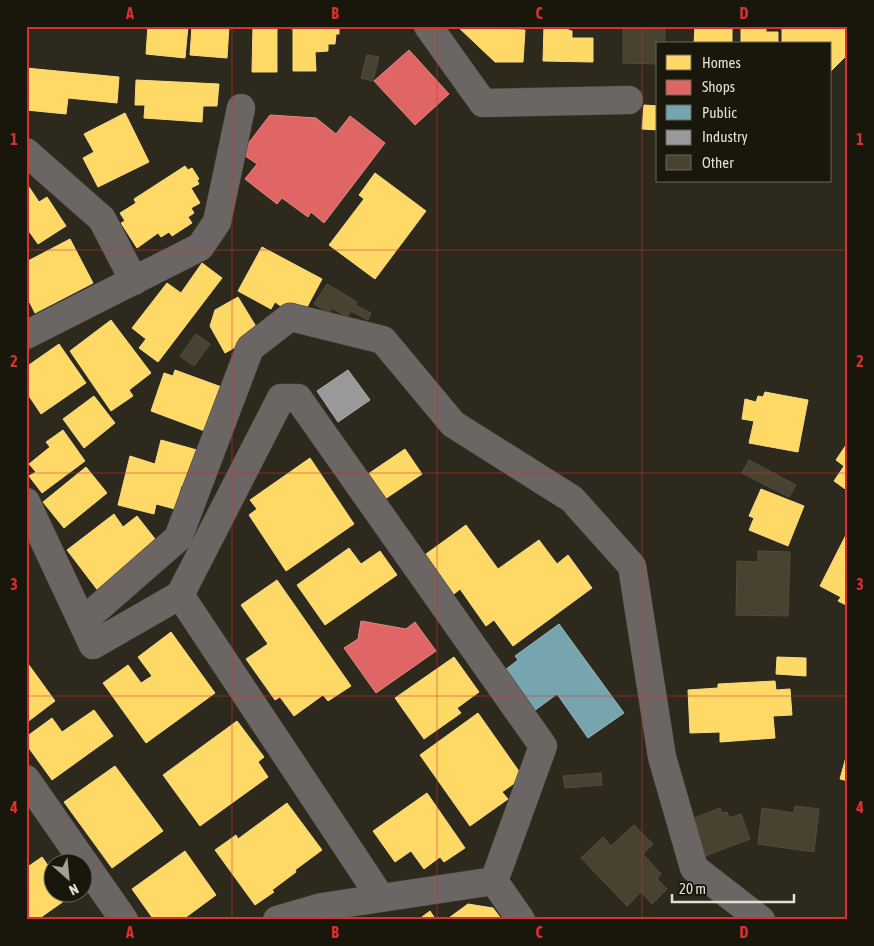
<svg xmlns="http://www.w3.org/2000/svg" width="874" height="946" viewBox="0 0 874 946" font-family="'Asap Condensed',sans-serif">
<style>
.homes{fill:#ffd966;stroke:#f7db86}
.shops{fill:#e06666;stroke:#e18a86}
.public{fill:#76a5af;stroke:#97b6b9}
.industry{fill:#999;stroke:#afaeaa}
.building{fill:#484330;stroke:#504d41}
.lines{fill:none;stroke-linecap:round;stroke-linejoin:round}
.minor-casing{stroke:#48453a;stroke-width:29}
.minor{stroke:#6b6663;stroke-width:28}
.grid{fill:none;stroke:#d73130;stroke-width:1;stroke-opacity:0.55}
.neatline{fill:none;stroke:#d73130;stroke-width:2}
.grid-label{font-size:16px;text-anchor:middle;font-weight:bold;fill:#d73130}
</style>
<rect width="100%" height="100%" fill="#2d291c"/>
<path class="homes" d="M148,26H188L185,58L146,54Z
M192,26H229L227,58L190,55Z
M253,26H277V72H252Z
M289,26H339V34H336L335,44H328V51L315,52L316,71H293V29L289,28Z
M457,26H495V29L525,30L523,62H495Z
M544,26H568V30L572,31V38H593V62L543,61Z
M695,26H732V44H694Z
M741,26H766V32H778V44H741Z
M782,26H848V54L830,72V44H782Z
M26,68L119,77L117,103L68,98L66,114L26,110Z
M136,80L219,84L217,106H203L202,122L144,118L145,105H135Z
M644,105L658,106V130L642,129Z
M125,113L149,162L98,187L83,158L94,152L84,134Z
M185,166L188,170L192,168L199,179L197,180L199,184L191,188L200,203L191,208L194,213L188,217L192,223L172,236L169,232L161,237L158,233L137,248L121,223L125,221L120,213L136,203L134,199Z
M375,173L426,211L375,279L329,245L364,199L359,195Z
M29,187L39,202L47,197L66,226L38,244L26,227V189Z
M70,239L93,283L35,313L26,295V262Z
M262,247L322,279L306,309L293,302L288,311L275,302L271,309L238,291Z
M202,263L222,278L158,362L139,348L146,339L132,328L167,283L181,293Z
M238,297L260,333L225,353L210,326L215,310Z
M111,320L151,373L129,390L133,396L111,411L70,351Z
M59,344L86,383L41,414L29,396L26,397V367Z
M175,370L227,389L210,433L151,411L164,373L173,376Z
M765,392L808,400L798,452L749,443L754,421L742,419L745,399L756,402L758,396L763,397Z
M94,396L115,423L84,448L63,419Z
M63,430L85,461L42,493L29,476L36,472L29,464L50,447L46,442Z
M161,440L197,450L186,487L181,486L175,509L156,504L154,514L118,505L130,456L155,464Z
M848,442V491L834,481L844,466L836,460Z
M405,449L422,474L385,499L368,474Z
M310,458L354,524L286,571L249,515L257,509L250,500Z
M86,467L107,493L64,528L43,502Z
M761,489L804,506L788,546L749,530L754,518L749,516Z
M114,514L123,527L137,516L159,544L102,596L67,550Z
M466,525L498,569L539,540L557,564L568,555L592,588L513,646L494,620L486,626L460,589L454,594L426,554Z
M848,531V606L838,601L841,597L820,586Z
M349,548L361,564L380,551L397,575L325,625L297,585Z
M277,580L351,686L328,701L323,695L294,716L280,697L275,700L246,659L268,644L241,605Z
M171,632L215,693L146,743L103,683L128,665L141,683L152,676L138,657Z
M454,657L479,692L457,708L461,713L424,739L395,698Z
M777,657L806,658V676L776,674Z
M26,661L55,701L26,723Z
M775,681L776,690L790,689L792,715L773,716L775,738L720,742V732L690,733L688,690L718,688V684Z
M94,710L113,736L52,780L26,744V737L52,718L62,732Z
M478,713L523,777L502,792L508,799L470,826L420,755Z
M237,721L264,757L258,762L268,777L200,826L163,775Z
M848,750V781L840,779Z
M115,766L163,831L112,868L64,802Z
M427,793L465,848L444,862L440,857L424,869L411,851L395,862L373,831Z
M287,803L322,850L295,870L296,872L272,890L274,892L255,905L215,850L236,835L238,839Z
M185,851L216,895L182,920H154L132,889Z
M42,857L52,871V894H69L71,896L37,920H26V868Z
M468,904L493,908L502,920H446Z
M430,911L436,920H418Z"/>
<path class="shops" d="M409,50L449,94L415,125L374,81Z
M270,115L316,118L336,134L350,116L385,143L324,223L311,212L308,217L282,198L277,204L245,179L257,164L241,153Z
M361,621L406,629L415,622L436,651L376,693L344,648L358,639Z"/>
<path class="public" d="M559,624L624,713L588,738L557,694L534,711L505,670L518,660L515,656Z"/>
<path class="industry" d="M348,370L370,400L338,422L317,391Z"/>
<path class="building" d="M623,26H665V44H658V64L623,63Z
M367,55L379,57L373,81L361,78Z
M327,284L357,302L355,305L371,313L368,320L351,311L347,317L332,308L329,313L314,304Z
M196,334L210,344L194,366L180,356Z
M749,460L796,485L789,497L742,473Z
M758,551L790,552L788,616L736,615L737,561L758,562Z
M601,773L602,785L565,788L563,776Z
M795,806L819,809L814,852L758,844L762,808L794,813Z
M720,808L722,813L727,812L729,818L741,814L750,839L700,858L686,821Z
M634,825L653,844L643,854L661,874L657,879L667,889L652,904L641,892L627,906L581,858L603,837L611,846Z"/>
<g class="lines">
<defs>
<path id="minor" d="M428,26L483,103L629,100
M26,152L102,219L134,281
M26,335L200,247L217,222L241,108
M26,502L93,645L180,595L281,398H298L543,746L494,881L322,907L277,920
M180,595L381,898
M82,622L178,538L250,348L290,317L383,340L453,424L572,499L632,566L662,757L694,868L761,920
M26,779L124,920
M494,881L521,920"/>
</defs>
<use href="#minor" class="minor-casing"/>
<use href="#minor" class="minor"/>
</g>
<path class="grid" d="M232,26V920M437,26V920M642,26V920M26,250H848M26,473H848M26,696H848"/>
<rect width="874" height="946" fill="none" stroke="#19160b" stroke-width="55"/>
<rect x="656" y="42" width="175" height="140" fill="#19160b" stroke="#6a665a"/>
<rect x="666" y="55" width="25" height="15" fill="#ffd966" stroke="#6a665a"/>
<text x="702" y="68" font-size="15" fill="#e3dfd0">Homes</text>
<rect x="666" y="80" width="25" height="15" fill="#e06666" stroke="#6a665a"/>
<text x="702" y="92" font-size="15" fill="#e3dfd0">Shops</text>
<rect x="666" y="105" width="25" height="15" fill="#76a5af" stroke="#6a665a"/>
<text x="702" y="118" font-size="15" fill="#e3dfd0">Public</text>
<rect x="666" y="130" width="25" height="15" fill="#999999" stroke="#6a665a"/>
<text x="702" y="142" font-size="15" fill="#e3dfd0">Industry</text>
<rect x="666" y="155" width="25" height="15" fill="#484330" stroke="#6a665a"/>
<text x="702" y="168" font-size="15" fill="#e3dfd0">Other</text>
<g transform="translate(68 878) rotate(153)"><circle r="24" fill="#19160b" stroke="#6a665a"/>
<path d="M0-4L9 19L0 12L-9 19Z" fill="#a39f91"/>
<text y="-8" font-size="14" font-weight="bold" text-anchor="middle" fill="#e3dfd0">N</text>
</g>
<path d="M672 894v8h122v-8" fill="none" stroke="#e3dfd0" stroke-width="2.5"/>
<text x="679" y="894" font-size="15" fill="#e3dfd0" stroke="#19160b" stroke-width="4" paint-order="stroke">20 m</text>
<rect x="28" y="28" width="818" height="890" class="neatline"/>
<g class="grid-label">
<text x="130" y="19">A</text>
<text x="335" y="19">B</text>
<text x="539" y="19">C</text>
<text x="744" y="19">D</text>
<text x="14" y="145">1</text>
<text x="860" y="145">1</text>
<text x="14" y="367">2</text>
<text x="860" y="367">2</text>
<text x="14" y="590">3</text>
<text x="860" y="590">3</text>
<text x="14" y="813">4</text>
<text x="860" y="813">4</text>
<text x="130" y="938">A</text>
<text x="335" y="938">B</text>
<text x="539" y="938">C</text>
<text x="744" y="938">D</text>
</g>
</svg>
